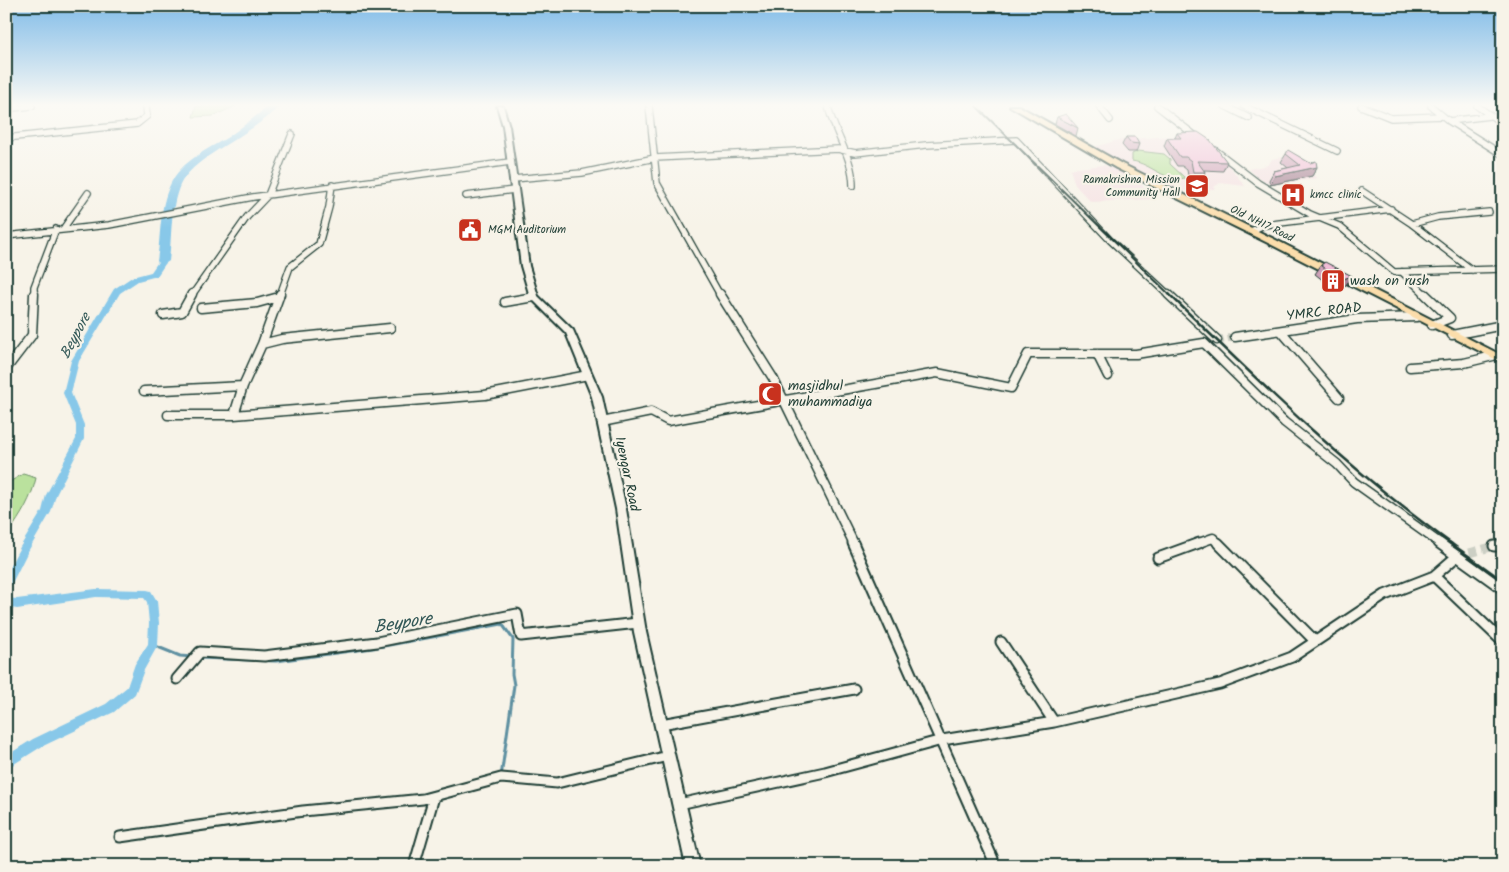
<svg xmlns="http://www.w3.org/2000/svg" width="1509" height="872" viewBox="0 0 1509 872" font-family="Kalam,sans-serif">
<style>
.built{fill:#f5e2e3}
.green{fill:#bae19d;stroke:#6c8f68}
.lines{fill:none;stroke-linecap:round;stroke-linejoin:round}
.stream{stroke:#5e90a1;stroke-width:3}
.canal{fill:#88c8e9;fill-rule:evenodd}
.river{fill:#88c8e9;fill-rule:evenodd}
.minor-tunnel-far1{stroke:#cccfc4;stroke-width:8;stroke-dasharray:8 4;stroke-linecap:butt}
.minor-tunnel{stroke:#cccfc4;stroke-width:9;stroke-dasharray:9 5;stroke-linecap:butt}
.minor-far2-casing{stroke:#1f3d34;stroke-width:8}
.minor-far1-casing{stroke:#1f3d34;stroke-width:11}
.minor-casing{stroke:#1f3d34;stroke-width:13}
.secondary-casing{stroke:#1f3d34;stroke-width:4}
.primary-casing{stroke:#1f3d34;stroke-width:4}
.minor-far2{stroke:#f7f3e8;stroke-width:5.5}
.minor-far1{stroke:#f7f3e8;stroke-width:8}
.minor{stroke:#f7f3e8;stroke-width:9}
.secondary{fill:#f7f3e8;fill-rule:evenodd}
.primary{fill:#fbddab;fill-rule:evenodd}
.rail-far2{stroke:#1f3d34;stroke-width:2}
.rail-far1{stroke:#1f3d34;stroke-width:2.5}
.rail{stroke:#1f3d34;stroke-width:3}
.wall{fill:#cfa2b8;stroke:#1f3d34}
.shaded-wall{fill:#a98496;stroke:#1f3d34}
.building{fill:#f1bcd6;stroke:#1f3d34}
.labels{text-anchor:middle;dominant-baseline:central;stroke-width:4.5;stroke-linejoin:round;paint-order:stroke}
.far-poi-label{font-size:11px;fill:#1f3d34;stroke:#f7f3e8;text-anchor:start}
.far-street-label{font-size:11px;fill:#1f3d34;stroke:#f7f3e8}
.poi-label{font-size:14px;fill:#1f3d34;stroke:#f7f3e8;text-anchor:start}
.street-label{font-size:14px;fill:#1f3d34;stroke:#f7f3e8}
.water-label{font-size:15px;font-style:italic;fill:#345958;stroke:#f7f3e8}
.near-water-label{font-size:18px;font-style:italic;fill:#345958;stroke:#f7f3e8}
</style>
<rect width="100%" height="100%" fill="#f7f3e8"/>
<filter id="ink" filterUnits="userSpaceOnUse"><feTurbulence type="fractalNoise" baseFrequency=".02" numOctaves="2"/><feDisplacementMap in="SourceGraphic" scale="10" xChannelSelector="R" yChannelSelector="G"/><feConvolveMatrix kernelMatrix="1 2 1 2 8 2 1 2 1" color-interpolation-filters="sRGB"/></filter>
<g filter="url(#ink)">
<path class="built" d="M1185,135L1227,163L1245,186L1220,183L1214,187L1216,189H1211L1200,196L1181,190L1091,148L1118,140Z
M1282,157L1318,178L1275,185L1258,178L1249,169L1268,165L1272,159Z
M1104,165L1135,176L1152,199L1091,202L1075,185L1070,169Z"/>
<path class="green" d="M196,106H236L213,116L193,117Z
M1138,151L1164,154L1170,159V164L1185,178C1164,182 1152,164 1132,161V154Z
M23,474L36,478C32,497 21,516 9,532H6V484Z"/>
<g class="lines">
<path class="stream" d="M153,645L180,656L192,657
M200,658L276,661L373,648L502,624L513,639L512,674L514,685L501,777"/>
<path class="canal" d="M160,259H166L167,261L157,276L138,281L120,293L79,361L71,393L84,425V439L56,495L51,512L27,553L10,587L6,588V573L20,547L42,511L46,495L76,439V425L63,393L71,361L114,289L132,277L151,272Z
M96,589L147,590L151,591L157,601L159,623L158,645L144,670L135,694L114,712L41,747L6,769V756L33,739L106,704L127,687L135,664L148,644L149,623L147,602L144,598L96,597L17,609L6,607V598L17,599Z"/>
<path class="river" d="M268,106H279C255,134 194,155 180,185C170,208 172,237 169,261L163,265L159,264L157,261C161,237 159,208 170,185C181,161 207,150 228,137C242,127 255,117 268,106Z"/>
<path class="minor-tunnel-far1" d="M1204,343L1235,337"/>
<path class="minor-tunnel" d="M1456,557L1494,546"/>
<defs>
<path id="minor-far2" d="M649,106L657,183L720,295
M828,106C834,134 853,156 853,186
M1099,106L1110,120
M1157,106L1197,137
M1225,106L1249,118
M1244,106L1337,151
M1361,106L1391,118L1442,116
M1431,106L1449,121L1503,155
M1477,106L1503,124
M13,108L32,106
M1449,121L1489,116
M6,138L137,124L147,116L146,106
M1215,150L1258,183L1310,214L1339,226L1394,272L1503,269
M513,179L582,173L655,158L838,149L855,153L926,145L1016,140L1110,240L1169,295
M1362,191L1412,224L1472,270
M466,196L514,190
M1412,224L1438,217L1489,212
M63,229L88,193
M1251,231L1264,225L1391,209
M6,236L109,225L253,197L510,162
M1402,272L1426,295
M34,295V287L56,229
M192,295L247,217L268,195L292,134
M280,295L290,267L319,244L329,207L332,185"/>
<path id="minor-far1" d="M720,294L773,378L854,544
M1168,294L1217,340
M1425,294L1450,318L1432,325
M505,302L534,297
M201,308L257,303L279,297
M163,315L182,312L192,294
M1281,331L1339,398
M1452,335L1503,325
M1235,337L1357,319L1417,317
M262,344L280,294
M1097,354L1108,376
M1410,367L1464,363L1493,356
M6,369L32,335L34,294
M144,391L243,386L262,344L282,339L390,328
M168,415H234L243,386
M234,415L485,395L588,375
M602,422L651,412L668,421L937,373L1011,388L1028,354H1136L1204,343L1284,422L1337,464L1354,482L1441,544
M1196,544L1213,538L1219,544"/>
<path id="minor" d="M853,543L993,859L990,866
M1218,543L1315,641
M1439,543L1503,589
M1494,546H1503
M1158,558L1199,543
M1434,576L1503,642
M1001,642L1054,722
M177,679L200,652L264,656L377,642L517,614L521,636L638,623
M661,724L854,689
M679,804L825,772L942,740L1054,722L1220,684L1292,657L1385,595L1434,576L1456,557
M120,837L303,811L423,799L501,778L557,783L668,756
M414,866L434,797"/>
<path id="secondary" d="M497,106H503L509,126L529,266L538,296L573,330L602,397L626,509L646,632L700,866H686L634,632L616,509L592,397L566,333L530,297L521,266L503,126Z"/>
<path id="primary" d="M1010,106H1019L1122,164L1276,240L1503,356V363L1270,244L1116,168Z"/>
</defs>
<use href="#minor-far2" class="minor-far2-casing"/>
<use href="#minor-far1" class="minor-far1-casing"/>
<use href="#minor" class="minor-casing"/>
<use href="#secondary" class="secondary-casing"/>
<use href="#primary" class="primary-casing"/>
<use href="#minor-far2" class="minor-far2"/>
<use href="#minor-far1" class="minor-far1"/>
<use href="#minor" class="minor"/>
<use href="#secondary" class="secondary"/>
<use href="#primary" class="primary"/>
<path class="rail-far2" d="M976,106L1170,295"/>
<path class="rail-far1" d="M1169,294C1259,382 1349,470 1452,544"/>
<path class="rail" d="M1450,543L1503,581"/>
</g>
<path class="wall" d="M1057,117L1078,128L1076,136L1055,124Z
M1177,133L1227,162L1223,171L1204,170L1205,172L1201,181H1189L1187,170L1182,166H1177L1164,146L1167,138H1175Z
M1126,137L1139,144L1136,152H1128L1122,145Z
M1286,154L1317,167L1312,176L1270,185L1269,180L1274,171L1288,168L1281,162Z
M1321,265L1352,276L1346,285L1334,289L1315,274Z"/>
<path class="shaded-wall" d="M1317,167L1312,176L1270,185L1275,176Z
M1352,276L1346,285L1334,289L1340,280Z"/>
<path class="building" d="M1066,114L1078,128L1057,117Z
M1198,132L1210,140L1227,162L1197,161L1205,172H1193L1191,161L1186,157H1180L1167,138H1181L1177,133Z
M1126,137H1135L1139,144L1131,143Z
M1288,150L1310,163L1316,161L1317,167L1275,176L1274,171L1300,165L1286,154Z
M1325,262L1352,276L1340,280L1321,265Z"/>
</g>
<linearGradient id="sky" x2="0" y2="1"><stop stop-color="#81bce8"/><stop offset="0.46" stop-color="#fbfaf5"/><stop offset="1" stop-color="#fbfaf5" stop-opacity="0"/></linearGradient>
<rect width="1509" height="228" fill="url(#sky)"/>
<defs>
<symbol id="school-square" viewBox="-11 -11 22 22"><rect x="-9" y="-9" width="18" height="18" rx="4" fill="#c8321e" stroke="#f7f3e8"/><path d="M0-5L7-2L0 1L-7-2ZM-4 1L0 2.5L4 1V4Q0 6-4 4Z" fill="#fff"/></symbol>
<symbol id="hospital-square" viewBox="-11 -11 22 22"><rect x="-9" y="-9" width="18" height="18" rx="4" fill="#c8321e" stroke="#f7f3e8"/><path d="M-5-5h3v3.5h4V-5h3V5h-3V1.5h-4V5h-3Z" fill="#fff"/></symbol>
<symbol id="civic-square" viewBox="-11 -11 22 22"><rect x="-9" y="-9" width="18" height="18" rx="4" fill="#c8321e" stroke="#f7f3e8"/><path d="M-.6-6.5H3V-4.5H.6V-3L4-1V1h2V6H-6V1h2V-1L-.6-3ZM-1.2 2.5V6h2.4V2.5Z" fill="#fff"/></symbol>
<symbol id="building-square" viewBox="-11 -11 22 22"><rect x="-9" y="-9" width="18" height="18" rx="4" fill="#c8321e" stroke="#f7f3e8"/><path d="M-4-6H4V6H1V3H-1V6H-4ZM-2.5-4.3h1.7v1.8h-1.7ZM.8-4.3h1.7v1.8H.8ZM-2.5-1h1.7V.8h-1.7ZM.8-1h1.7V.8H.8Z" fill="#fff"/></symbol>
<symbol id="mosque-square" viewBox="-11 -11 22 22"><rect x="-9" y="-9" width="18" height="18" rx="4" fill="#c8321e" stroke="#f7f3e8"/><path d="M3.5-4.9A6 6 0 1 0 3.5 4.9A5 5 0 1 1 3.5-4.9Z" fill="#fff"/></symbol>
</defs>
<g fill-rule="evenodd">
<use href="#school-square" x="1183" y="172" width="28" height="28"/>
<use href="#hospital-square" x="1279" y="181" width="28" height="28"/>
<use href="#civic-square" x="456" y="216" width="28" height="28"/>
<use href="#building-square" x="1319" y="267" width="28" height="28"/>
<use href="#mosque-square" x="756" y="380" width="28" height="28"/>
</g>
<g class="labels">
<g class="far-poi-label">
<text x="1180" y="180" text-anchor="end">Ramakrishna Mission<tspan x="1180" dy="13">Community Hall</tspan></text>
<text x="1310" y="195">kmcc clinic</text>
<text x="488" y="230">MGM Auditorium</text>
</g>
<g class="far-street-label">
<text transform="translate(1262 224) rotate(26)">Old NH17 Road</text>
</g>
<g class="poi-label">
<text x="1350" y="281">wash on rush</text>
<text x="788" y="386">masjidhul<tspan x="788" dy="16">muhammadiya</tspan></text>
</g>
<g class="street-label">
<text transform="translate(1324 312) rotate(-7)">YMRC ROAD</text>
<text transform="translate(627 474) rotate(78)">Iyengar Road</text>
</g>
<g class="water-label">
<text transform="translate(76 336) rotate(-62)">Beypore</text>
</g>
<g class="near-water-label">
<text transform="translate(403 624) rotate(-9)">Beypore</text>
</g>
</g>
<rect width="1509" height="872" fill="none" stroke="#f7f3e8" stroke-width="25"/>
<rect x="12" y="12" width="1484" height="847" fill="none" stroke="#1f3d34" stroke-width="2" filter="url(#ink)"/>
</svg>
